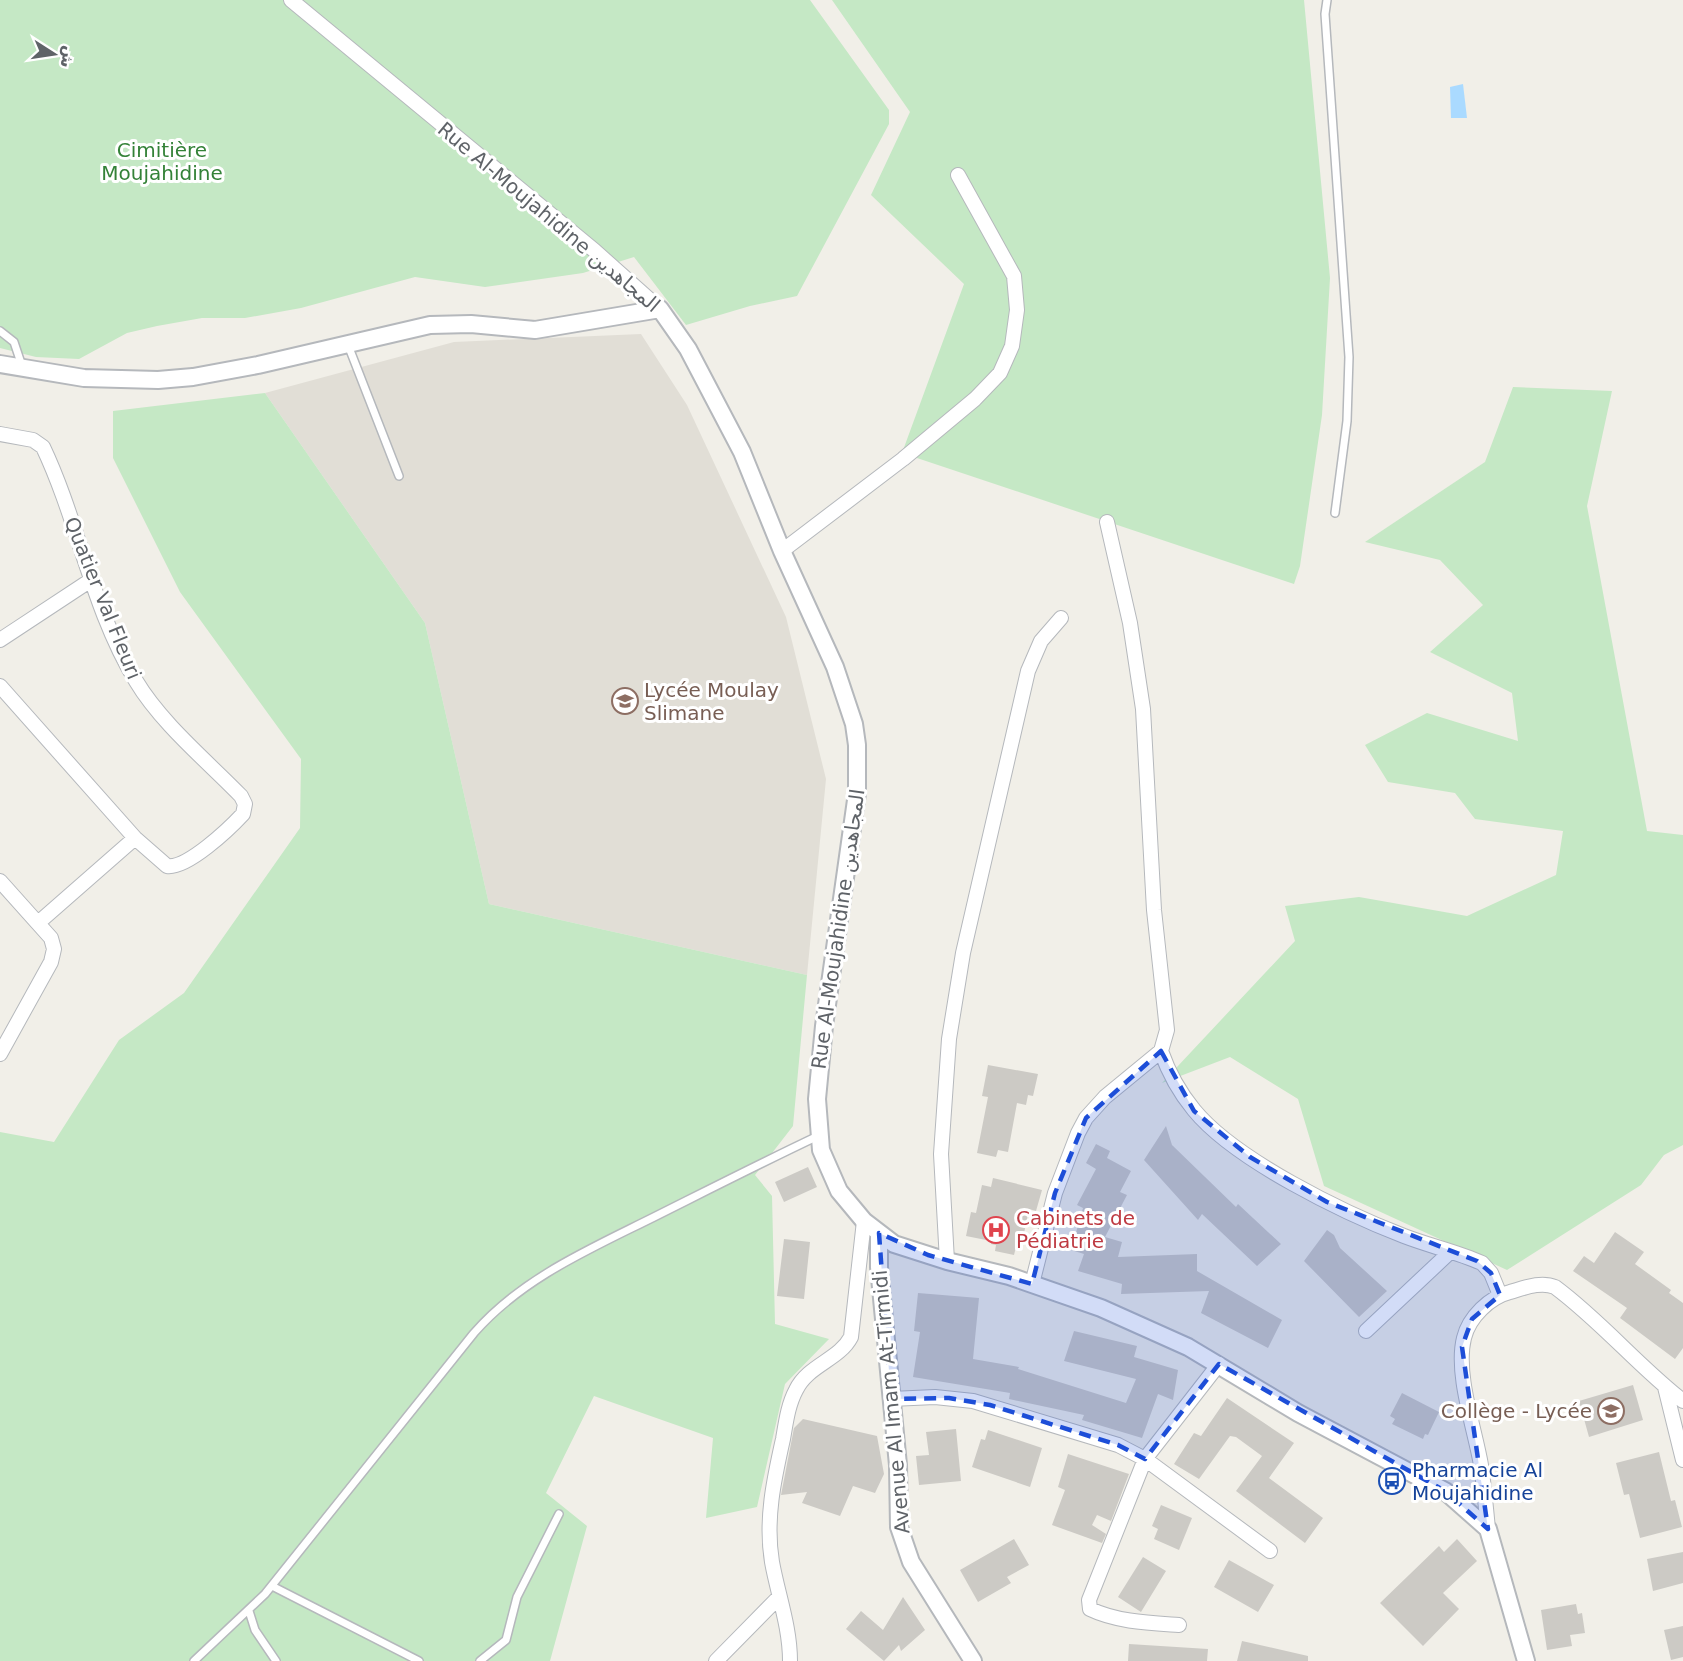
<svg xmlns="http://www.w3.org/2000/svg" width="1683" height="1661" viewBox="0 0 1683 1661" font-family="'DejaVu Sans',Cairo,sans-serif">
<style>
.education{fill:#e1ded6}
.green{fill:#c5e8c5}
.water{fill:#aadaff}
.building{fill:#cccac5}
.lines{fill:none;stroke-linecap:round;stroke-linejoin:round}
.service-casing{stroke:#b5b8bc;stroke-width:10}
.minor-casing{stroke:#b5b8bc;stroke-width:16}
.tertiary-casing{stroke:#b5b8bc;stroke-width:20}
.service{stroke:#fff;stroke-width:7}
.minor{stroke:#fff;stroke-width:14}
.tertiary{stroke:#fff;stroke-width:16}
.marked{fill:#1d4ed8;fill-opacity:0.2;stroke:#1d4ed8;stroke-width:4.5;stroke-dasharray:12 8;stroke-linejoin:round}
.labels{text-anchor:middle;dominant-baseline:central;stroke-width:6;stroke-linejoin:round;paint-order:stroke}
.park-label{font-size:20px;fill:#348238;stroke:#fff}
.street-label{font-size:20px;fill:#5f6368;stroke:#fff}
.education-label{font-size:20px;fill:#785e54;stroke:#fff;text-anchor:start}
.health-label{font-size:20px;fill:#be3a42;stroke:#fff;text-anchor:start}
.transit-label{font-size:20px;fill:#164399;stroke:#fff;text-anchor:start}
</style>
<rect width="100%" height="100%" fill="#f1efe8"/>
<path class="education" d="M641,334L687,405L786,617L826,779L807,975L489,904L425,623L265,393L454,342Z"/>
<path class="green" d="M0,0H810L889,110V124L797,296L750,306L686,325L634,257L583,273L485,287L415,277L301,308L245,318H202L157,326L127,333L79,359L36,357L0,348Z
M832,0H1304L1330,278L1322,415L1300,566L1294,584L902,453L964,284L871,195L910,112Z
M1513,387L1612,391L1587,506L1647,831L1683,835V1145L1664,1155L1641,1185L1507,1270L1324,1186L1298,1099L1230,1057L1162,1083L1295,941L1285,906L1359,897L1467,916L1556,875L1563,831L1475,819L1455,793L1388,782L1365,745L1427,713L1518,741L1512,693L1430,652L1483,605L1440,560L1365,542L1485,462Z
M265,393L425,623L489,904L807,975L793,1126L755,1175L772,1196L775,1324L829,1339L785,1384L757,1507L706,1518L713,1438L594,1396L546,1493L587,1526L550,1661H0V1132L54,1142L119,1040L184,993L300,828L301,759L180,592L113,458V411Z"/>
<path class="water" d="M1463,84L1467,118H1451L1450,87Z"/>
<path class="building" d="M988,1065L1038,1074L1033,1096L1028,1095L1026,1105L1017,1103L1008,1152L998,1150L996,1157L977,1153L988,1097L982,1096Z
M1166,1126L1172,1145L1236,1207L1238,1204L1281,1244L1257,1266L1202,1214L1198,1220L1144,1160Z
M1096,1144L1110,1151L1107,1158L1131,1171L1120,1192L1127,1195L1105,1237L1122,1242L1118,1257L1197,1254V1271L1282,1320L1268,1348L1201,1313L1209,1291L1121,1294L1122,1284L1078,1271L1084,1254L1071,1250L1083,1208L1077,1205L1096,1169L1086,1163Z
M808,1167L817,1187L784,1202L775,1182Z
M993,1178L1042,1190L1036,1211L1029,1209L1021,1248L1016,1247L1014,1255L995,1251L996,1245L991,1244V1241L966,1236L971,1212L976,1213L982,1185L991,1187Z
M1327,1230L1334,1235L1340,1248L1387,1291L1359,1317L1304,1261Z
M1615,1232L1644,1252L1635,1264L1671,1290L1669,1293L1683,1303V1348L1675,1359L1620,1318L1627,1308L1573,1271L1584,1256L1594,1263Z
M784,1239L810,1242L804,1299L777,1296Z
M918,1293L979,1298L973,1359L1019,1367L1018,1369L1126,1403L1136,1379L1064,1361L1074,1331L1137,1346L1134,1357L1178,1370L1173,1400L1158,1394L1142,1438L1082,1420L1084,1415L1009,1399L1010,1393L913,1377L920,1332L914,1331Z
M1633,1385L1643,1420L1589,1437L1579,1401Z
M1402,1393L1439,1412L1428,1435L1425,1434L1423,1439L1392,1424L1395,1419L1390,1416Z
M1227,1398L1294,1443L1269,1478L1323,1518L1305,1543L1236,1491L1262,1456L1236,1437L1230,1436L1199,1479L1174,1464L1194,1433L1201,1436Z
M803,1419L877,1436L884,1474L875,1493L853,1486L840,1516L802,1503L807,1492L781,1495L794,1428Z
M956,1429L961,1481L919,1485L916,1456L929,1455L926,1432Z
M988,1430L1042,1448L1030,1487L972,1467L981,1439L985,1440Z
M1659,1452L1671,1501L1675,1500L1682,1527L1640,1538L1629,1494L1624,1495L1616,1463Z
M1068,1454L1129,1474L1111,1521L1097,1515L1092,1525L1106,1534L1102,1543L1052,1525L1065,1490L1058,1487Z
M1161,1505L1192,1518L1179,1550L1154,1539L1158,1529L1152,1526Z
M1014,1539L1029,1565L1007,1577L1011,1583L978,1602L960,1570Z
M1457,1539L1477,1561L1443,1593L1459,1609L1423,1646L1380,1603L1439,1546L1444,1552Z
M1683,1552V1583L1653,1591L1647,1559Z
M1143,1557L1166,1571L1141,1612L1118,1597Z
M1229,1560L1274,1585L1258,1612L1214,1587Z
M903,1597L925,1630L901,1651L899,1645L884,1661L846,1629L861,1611L883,1630Z
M1576,1604L1578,1614L1582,1613L1585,1633L1570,1635L1572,1646L1547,1650L1541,1610Z
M1683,1626V1657L1671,1660L1664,1630Z
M1242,1641L1308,1656V1661H1237Z
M1129,1644L1208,1649L1207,1661H1128Z"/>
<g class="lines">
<defs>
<path id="service" d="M1327,0L1325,14L1349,357L1347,421L1335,513
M0,331L14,342L22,366
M348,345L399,476
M272,1586L419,1661
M249,1611L255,1630L276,1661
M194,1661L265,1594L474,1333C522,1278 590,1249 654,1217C708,1190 763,1162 818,1136
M480,1661L506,1640L517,1597L559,1514"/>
<path id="minor" d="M291,0L595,251L660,309
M0,434L33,440L43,447C79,523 92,609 136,681C161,723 207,761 241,796L245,804L243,814C229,829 187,869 167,866L135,838L0,686
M782,551L903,459L975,399L1000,373L1012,346L1017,310L1014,276L958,175
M0,640L91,580
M0,881L51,938L54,949L51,962L0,1054
M38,923L135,838
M1161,1051C1168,1071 1180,1093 1194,1110C1235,1160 1344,1213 1404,1236C1430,1246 1457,1252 1482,1263L1491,1273L1500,1295
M947,1261L941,1154L949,1039L963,953L1028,671L1041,641L1061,618
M1032,1284L1055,1193L1078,1133L1086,1118L1105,1097L1161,1051L1167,1030L1154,910L1143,709L1130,623L1107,522
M1366,1331L1449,1253
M1665,1387L1683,1460
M891,1399L935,1397L973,1401L1118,1445L1145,1459L1270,1551
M1488,1529C1486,1508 1484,1486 1481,1465C1475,1429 1455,1374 1464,1338C1469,1317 1490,1297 1510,1292C1524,1288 1541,1281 1555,1287C1601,1321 1638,1366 1683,1401
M1179,1625C1150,1623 1117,1622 1090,1609L1089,1600L1145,1459L1219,1364
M716,1661L779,1597
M790,1661C790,1627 778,1595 772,1562C765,1520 774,1479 783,1439C786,1422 788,1405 796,1390C808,1365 839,1360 851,1337L864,1221"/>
<path id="tertiary" d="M0,364L84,378L158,380L193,377L258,365L430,325L471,324L535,330L660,309L688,349L742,452L782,551L835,667L854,724L857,745V793L824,1026L817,1099L821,1150L839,1191L864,1221L894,1244L947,1261L1009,1276L1101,1308L1188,1347L1298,1413L1445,1491L1488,1529L1526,1661
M879,1233V1267L898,1465L899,1527L911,1562L973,1661"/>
</defs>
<use href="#service" class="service-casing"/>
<use href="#minor" class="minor-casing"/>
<use href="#tertiary" class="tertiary-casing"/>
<use href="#service" class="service"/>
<use href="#minor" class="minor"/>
<use href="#tertiary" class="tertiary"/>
</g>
<path class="marked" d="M1161,1051L1194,1111L1250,1157L1327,1202L1477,1261L1491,1273L1500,1295L1472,1319L1462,1347L1488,1529L1445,1491L1219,1364L1145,1459L1118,1445L990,1405L949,1398L891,1399L879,1233L928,1255L1032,1284L1055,1193L1086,1118Z"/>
<defs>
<symbol id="school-ring" viewBox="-11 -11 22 22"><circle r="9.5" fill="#fff" stroke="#8d6e63" stroke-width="1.5"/><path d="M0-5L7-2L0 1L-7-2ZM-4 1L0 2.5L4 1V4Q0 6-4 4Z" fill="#8d6e63"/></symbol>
<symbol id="hospital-ring" viewBox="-11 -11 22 22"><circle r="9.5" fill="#fff" stroke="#e0444e" stroke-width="1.5"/><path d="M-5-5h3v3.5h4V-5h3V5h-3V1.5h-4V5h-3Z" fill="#e0444e"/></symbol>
<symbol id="bus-ring" viewBox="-11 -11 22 22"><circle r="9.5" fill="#fff" stroke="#1a4fb4" stroke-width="1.5"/><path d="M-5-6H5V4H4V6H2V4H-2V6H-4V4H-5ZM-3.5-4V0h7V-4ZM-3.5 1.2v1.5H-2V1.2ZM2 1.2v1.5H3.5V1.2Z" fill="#1a4fb4"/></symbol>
</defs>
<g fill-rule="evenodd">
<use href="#school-ring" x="610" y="686" width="30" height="30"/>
<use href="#hospital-ring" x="981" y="1215" width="30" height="30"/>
<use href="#school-ring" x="1596" y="1396" width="30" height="30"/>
<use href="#bus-ring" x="1377" y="1466" width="30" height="30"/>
</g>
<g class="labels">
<g class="park-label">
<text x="162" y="150">Cimitière<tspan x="162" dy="23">Moujahidine</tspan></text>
</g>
<g class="street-label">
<text transform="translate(549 217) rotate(40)">Rue Al-Moujahidine المجاهدين</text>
<text transform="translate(103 598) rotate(68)">Quatier Val Fleuri</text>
<text transform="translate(838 929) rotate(-82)">Rue Al-Moujahidine المجاهدين</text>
<text transform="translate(891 1402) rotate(-95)">Avenue Al Imam At-Tirmidi</text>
</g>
<g class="education-label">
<text x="644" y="690">Lycée Moulay<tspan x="644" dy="23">Slimane</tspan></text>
<text x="1592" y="1411" text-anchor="end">Collège - Lycée</text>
</g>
<g class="health-label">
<text x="1016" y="1218">Cabinets de<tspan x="1016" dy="23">Pédiatrie</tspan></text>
</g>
<g class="transit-label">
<text x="1412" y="1470">Pharmacie Al<tspan x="1412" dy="23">Moujahidine</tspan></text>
</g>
</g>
<g transform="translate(54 54) rotate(102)" stroke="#ffffff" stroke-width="4.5" paint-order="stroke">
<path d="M0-4.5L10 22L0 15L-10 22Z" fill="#5f6368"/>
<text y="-9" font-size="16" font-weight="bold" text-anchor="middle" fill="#5f6368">ش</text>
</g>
</svg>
